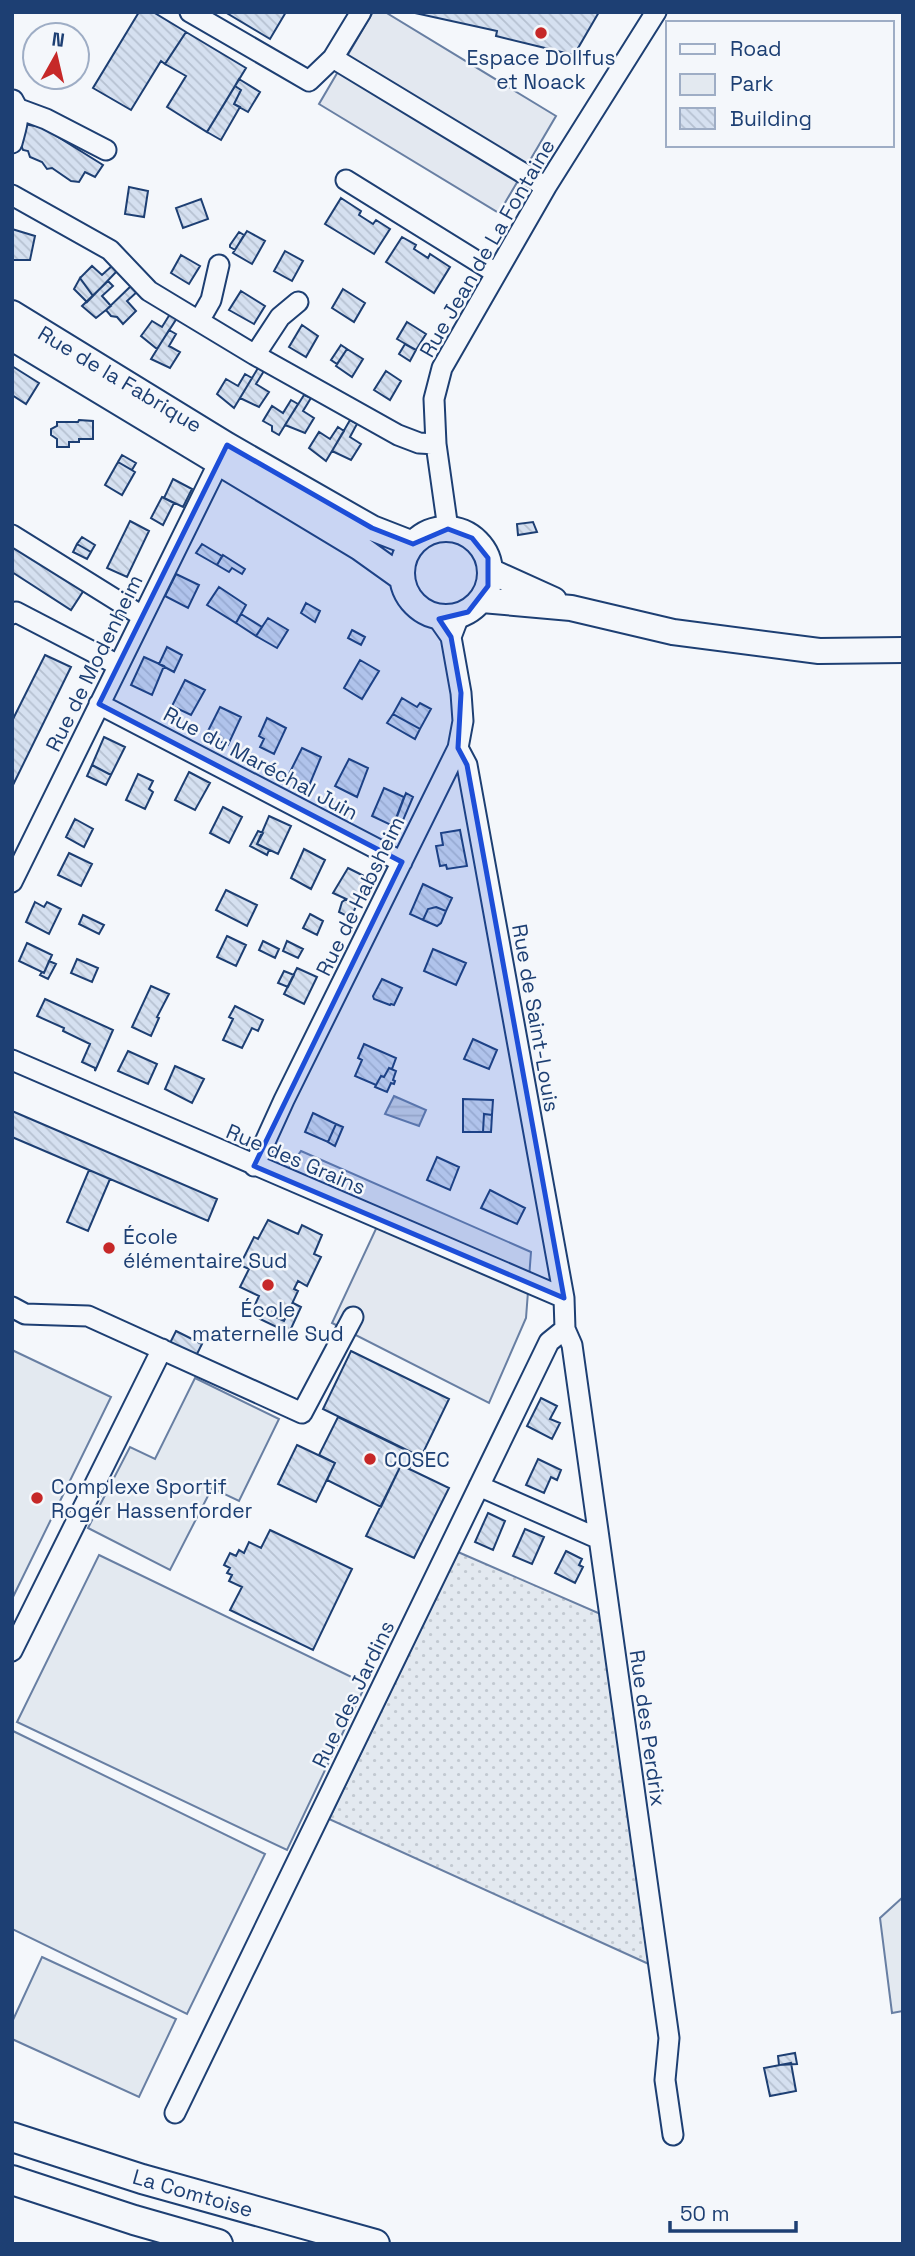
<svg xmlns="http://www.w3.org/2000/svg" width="915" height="2256" viewBox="0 0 915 2256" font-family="'Space Grotesk',sans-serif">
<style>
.park{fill:#e3e9f0;stroke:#687fa3;stroke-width:2}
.garden{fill:url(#garden-dots);stroke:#687fa3;stroke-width:2}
.parking{fill:#e3e8f0;stroke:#687fa3;stroke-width:2}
.water{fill:url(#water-rules);stroke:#687fa3;stroke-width:2}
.building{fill:url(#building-back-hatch);stroke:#1d3f73;stroke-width:2}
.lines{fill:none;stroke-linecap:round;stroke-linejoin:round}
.minor-casing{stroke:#1d3f73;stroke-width:23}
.major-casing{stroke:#1d3f73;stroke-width:28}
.highway-casing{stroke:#1d3f73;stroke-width:32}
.minor{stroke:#f4f7fb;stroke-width:19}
.major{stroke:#f4f7fb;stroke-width:24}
.highway{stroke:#f4f7fb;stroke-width:28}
.marked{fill:#1d4ed8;fill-opacity:0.2;stroke:#1d4ed8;stroke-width:5;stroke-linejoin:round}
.poi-dot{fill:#c62828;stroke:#f4f7fb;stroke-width:2.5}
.labels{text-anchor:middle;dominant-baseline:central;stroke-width:5;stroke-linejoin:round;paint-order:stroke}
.poi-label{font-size:21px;fill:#1d3f73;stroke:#f4f7fb;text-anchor:start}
.street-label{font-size:21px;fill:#1d3f73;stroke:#f4f7fb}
</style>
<defs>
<pattern id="garden-dots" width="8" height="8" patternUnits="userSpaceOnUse" patternTransform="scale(1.75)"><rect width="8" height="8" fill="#e3e9f0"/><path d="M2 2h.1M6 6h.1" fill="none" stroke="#c2c9d1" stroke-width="1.8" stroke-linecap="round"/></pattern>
<pattern id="water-rules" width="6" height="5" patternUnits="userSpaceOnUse" patternTransform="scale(1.75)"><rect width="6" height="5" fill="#cfd7e4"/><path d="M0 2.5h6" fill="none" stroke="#b1bac7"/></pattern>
<pattern id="building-back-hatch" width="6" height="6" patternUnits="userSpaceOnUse" patternTransform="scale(1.75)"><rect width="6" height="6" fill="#d5e0f0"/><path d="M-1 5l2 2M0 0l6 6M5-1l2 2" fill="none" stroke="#b6c1d1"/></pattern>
</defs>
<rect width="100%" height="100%" fill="#f4f7fb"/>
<path class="park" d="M12,1350L111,1397L12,1599Z
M195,1378L279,1419L239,1501L212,1488L170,1570L88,1528L130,1447L155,1459Z
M99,1555L366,1684L287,1850L17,1722Z
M13,1731L265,1854L187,2014L12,1929Z
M903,1897V2011L892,2013L880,1918Z
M42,1957L176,2019L139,2097L12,2039V2022Z"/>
<path class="garden" d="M458,1552L612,1619L651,1965L329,1819Z"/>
<path class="parking" d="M373,12H385L556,116L499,213L319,104Z
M301,1151L531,1252L526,1318L489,1403L332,1323L382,1216L286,1172Z"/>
<path class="water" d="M394,1096L426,1110L419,1126L385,1114Z"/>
<path class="building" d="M139,12H153L186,32L165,64L161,61L131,110L93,88Z
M225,12H286L270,39Z
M599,12L574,55L496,36L497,31L415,13Z
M186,32L246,68L207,132L167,107L186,76L165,64Z
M239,79L260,92L248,112L234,104L241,90L235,86Z
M235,86L241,90L234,104L240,107L221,140L207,132Z
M23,124L42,127L103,165L95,177L85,172L79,182L71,181L52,168L47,169L42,162L30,157L28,151L23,150L20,142Z
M129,187L148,191L144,217L125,214Z
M341,198L361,211L359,215L373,224L376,220L390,229L374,254L325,224Z
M201,199L208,219L183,228L176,208Z
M12,229L35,236L30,260H12Z
M247,231L265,241L252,264L233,253Z
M239,232L244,235L235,250L230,247V245Z
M402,237L416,245L414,249L428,258L430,254L450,267L434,293L386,262Z
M285,251L303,261L292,281L274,271Z
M181,255L200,266L189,284L171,273Z
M113,265L118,270L93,296L80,278L92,266L102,275Z
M80,278L93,296L87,302L74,289Z
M108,281L113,286L102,296L111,306L96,318L82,306Z
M132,285L138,291L127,301L136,311L123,324L117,317L111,316L106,310Z
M343,289L365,303L354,322L332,308Z
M241,291L265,306L254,324L229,310Z
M170,314L177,318L157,349L141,336L152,321L162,327Z
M407,322L426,334L416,350L397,339Z
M302,325L318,336L306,357L289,347Z
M169,330L176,334L169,346L180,352L170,368L151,359Z
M405,344L416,350L410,361L399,354Z
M341,345L347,349L337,364L331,360Z
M347,349L363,359L352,377L336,366Z
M12,366L39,383L26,404L12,395Z
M258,368L264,371L256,384L269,392L259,407L240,398Z
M386,371L401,381L390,400L374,390Z
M245,374L252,378L234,408L217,394L226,379L238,386Z
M304,395L311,398L303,411L314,418L305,433L285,425Z
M291,400L298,404L279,435L272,431V426L263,421L272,406L283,413Z
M79,420L93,421V439H79V442H69V447H57V439L51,435V429L57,426V422H78Z
M350,420L357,424L350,437L361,444L351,460L332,451Z
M338,427L344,431L326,461L309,448L319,432L330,439Z
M122,455L136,463L132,470L118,462Z
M118,462L135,472L122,495L105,485Z
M173,479L192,489L183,507L164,498Z
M162,497L174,503L163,525L151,518Z
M130,521L149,531L127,577L107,568Z
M533,522L537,532L518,535L517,524Z
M82,537L95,545L91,552L77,544Z
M77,544L91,552L87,559L73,552Z
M202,544L222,556L217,565L196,553Z
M14,546L84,590L71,610L12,572V550Z
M223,555L245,569L242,574L232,568L229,572L217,565Z
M176,574L199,585L188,608L165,596Z
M219,587L246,605L236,623L207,605Z
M306,603L320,611L315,622L301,613Z
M241,614L262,627L256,636L236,623Z
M268,618L288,630L277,648L256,636Z
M352,630L365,637L361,645L348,638Z
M167,647L182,655L174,672L159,664Z
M45,655L71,667L12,787V721Z
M144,657L164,666L152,695L131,685Z
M360,660L379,671L362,699L344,688Z
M185,680L205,690L191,715L172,706Z
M402,698L417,707L420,703L431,709L420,729L393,714Z
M220,707L241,717L228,745L206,735Z
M393,714L420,729L415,739L387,723Z
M267,718L286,728L274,754L260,747L264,739L259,736Z
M104,737L125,747L111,775L92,765Z
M302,748L321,757L309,786L288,776Z
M349,759L368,768L357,797L335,786Z
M92,765L111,775L106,785L87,776Z
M189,772L210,783L195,810L175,800Z
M138,774L153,781L149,789L153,792L145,809L126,800Z
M384,788L404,797L393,826L372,816Z
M406,793L413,797L401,825L395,822Z
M223,807L242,817L229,843L210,833Z
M269,816L291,826L278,854L257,844Z
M75,819L93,829L84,847L66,837Z
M460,830L467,866L447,869L446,865L440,866L436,846L443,845L441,833Z
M258,831L263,833L257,844L269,850L267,855L250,846Z
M304,849L325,860L311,889L291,878Z
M69,853L92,864L81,886L58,875Z
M348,868L370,879L357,904L333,893Z
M423,884L452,898L446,911L436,907L428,909L423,920L410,914Z
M226,890L257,905L247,926L216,910Z
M346,899L357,904L351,918L339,912L342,902Z
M35,902L44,907L47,902L61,909L49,934L26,922Z
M436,907L446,911L441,923L437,926L423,920L428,909Z
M310,914L323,921L317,935L303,928Z
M83,915L104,925L99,934L79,924Z
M227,936L246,945L236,966L217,957Z
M263,941L279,949L275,958L259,950Z
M287,941L303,949L298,958L283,951Z
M27,943L52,955L44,973L19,961Z
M433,949L466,963L456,985L424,971Z
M77,959L98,968L92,982L71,973Z
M49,961L56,964L48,979L40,975L42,972L44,973Z
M297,968L317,977L304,1004L284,994Z
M284,971L294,975L288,987L278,983Z
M382,979L402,988L394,1005L391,1004L390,1005L374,999L373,996Z
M151,986L169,994L157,1017L159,1018L151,1036L132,1027Z
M45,999L113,1030L95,1071V1068L82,1062L90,1044L63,1031L64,1028L37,1016Z
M235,1006L263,1020L258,1031L252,1028L242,1048L223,1040L233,1019L229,1017Z
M473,1039L497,1050L489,1069L464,1059Z
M364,1044L396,1058L392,1069L389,1068L384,1077L381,1076L376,1085L355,1076L362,1060L358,1058Z
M128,1051L157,1064L148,1084L118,1071Z
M175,1066L204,1079L192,1103L165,1089Z
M389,1068L396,1071L393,1080L395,1081L394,1084L391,1083L387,1092L375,1087L381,1076L384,1077Z
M463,1099L493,1100L492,1115L484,1114L483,1132H463Z
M12,1111L217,1199L208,1221L12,1137Z
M313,1113L336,1124L328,1142L305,1132Z
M484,1114L492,1115L491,1132H483Z
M336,1124L343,1127L335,1146L328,1142Z
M437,1157L459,1167L450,1190L427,1180Z
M89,1170L110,1179L88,1231L67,1222Z
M490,1190L525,1208L517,1224L481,1208Z
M268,1220L298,1234L302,1225L322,1235L314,1254L321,1257L307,1286L298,1281L294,1289L298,1291L284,1321L254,1307L259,1296L240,1287L249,1269L240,1265L254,1237L258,1239Z
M293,1303L301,1307L289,1333L260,1319L264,1311L284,1321Z
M176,1331L202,1344L196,1356L170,1343Z
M351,1351L449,1399L421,1457L323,1409Z
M541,1398L557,1406L550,1419L560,1423L552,1439L527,1426Z
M338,1417L416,1455L409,1469L401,1465L381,1507L327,1480L335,1463L319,1455Z
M297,1445L335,1463L316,1502L278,1484Z
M538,1459L561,1470L557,1480L551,1477L544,1493L526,1485Z
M401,1465L449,1488L414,1558L366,1536Z
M488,1513L505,1521L493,1550L475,1542Z
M525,1529L544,1537L532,1564L513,1556Z
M270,1530L352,1569L313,1650L230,1610L242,1587L229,1581L232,1575L227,1573L230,1568L224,1565L230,1553L236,1556L239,1550L244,1553L249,1542L261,1548Z
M566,1551L582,1559L579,1565L583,1567L575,1583L555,1573Z
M795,2053L797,2064L779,2065L778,2056Z
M791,2063L796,2091L770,2096L764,2068Z"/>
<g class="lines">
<defs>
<path id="minor" d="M190,12L309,81L333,58L546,187
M333,58L361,12
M19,109L46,119L106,150
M12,143C16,127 22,114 13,100
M346,180L496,273
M12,195L110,250L149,291L255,355L398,435L419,443L436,444
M199,321L211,300L219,265
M255,355L280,317L298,302
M448,529L436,444L434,399L442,368L546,187L656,12
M12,535L142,616
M12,614L16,612L118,665
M451,637L459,616
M99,704L402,862
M12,882L218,464
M12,1060L564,1298
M254,1166L284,1100L458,748L463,721L461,693L451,637L437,617
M12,1307L25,1314L88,1316L302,1413L353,1317
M565,1329L572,1345L669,2038L665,2080L673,2135
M479,1486L597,1538
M12,1651L162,1349
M175,2113L549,1342L565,1329L564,1298L467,765L458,748"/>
<path id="major" d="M12,313L227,445L372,528L413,544
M12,338L360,548L402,578
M402 573a44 44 0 1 1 88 0a44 44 0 1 1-88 0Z
M490,571L554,600
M482,600L571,608L673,632L819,651L903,650"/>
<path id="highway" d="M12,2137L142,2179L375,2244
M12,2180L134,2220L218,2244"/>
</defs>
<use href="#minor" class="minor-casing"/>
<use href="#major" class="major-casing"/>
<use href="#highway" class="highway-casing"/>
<use href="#minor" class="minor"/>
<use href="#major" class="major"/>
<use href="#highway" class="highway"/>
</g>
<path class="marked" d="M227,445L372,528L413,544L448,529L472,538L488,558V586L468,612L439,619L451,637L461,693L458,748L467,765L564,1298L254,1166L402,862L99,704Z"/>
<g class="poi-dot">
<circle cx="541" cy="33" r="7"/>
<circle cx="109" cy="1248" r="7"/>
<circle cx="268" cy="1285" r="7"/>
<circle cx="370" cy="1459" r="7"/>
<circle cx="37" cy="1498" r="7"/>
</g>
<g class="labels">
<g class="poi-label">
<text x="541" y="57" text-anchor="middle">Espace Dollfus<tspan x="541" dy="24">et Noack</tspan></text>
<text x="123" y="1236">École<tspan x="123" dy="24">élémentaire Sud</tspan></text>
<text x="268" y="1309" text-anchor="middle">École<tspan x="268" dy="24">maternelle Sud</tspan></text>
<text x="384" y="1459">COSEC</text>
<text x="51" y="1486">Complexe Sportif<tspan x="51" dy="24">Roger Hassenforder</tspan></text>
</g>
<g class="street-label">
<text transform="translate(487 248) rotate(-60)">Rue Jean de La Fontaine</text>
<text transform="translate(120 379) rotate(31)">Rue de la Fabrique</text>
<text transform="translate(94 663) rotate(-64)">Rue de Modenheim</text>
<text transform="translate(261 763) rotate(28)">Rue du Maréchal Juin</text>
<text transform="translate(360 896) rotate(-64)">Rue de Habsheim</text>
<text transform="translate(536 1018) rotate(80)">Rue de Saint-Louis</text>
<text transform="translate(296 1159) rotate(23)">Rue des Grains</text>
<text transform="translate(353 1694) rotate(-64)">Rue des Jardins</text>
<text transform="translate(648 1728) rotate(82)">Rue des Perdrix</text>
<text transform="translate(193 2193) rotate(16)">La Comtoise</text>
</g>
</g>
<rect width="915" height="2256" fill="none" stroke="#1d3f73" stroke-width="28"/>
<rect x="666" y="21" width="228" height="126" fill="#f4f7fb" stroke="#9eadc5" stroke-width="2"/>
<rect x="680" y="44" width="35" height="10" fill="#f4f7fb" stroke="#9eadc5" stroke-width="2"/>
<text x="730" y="56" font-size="21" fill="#1d3f73">Road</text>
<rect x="680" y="74" width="35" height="21" fill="#e3e9f0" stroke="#9eadc5" stroke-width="2"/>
<text x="730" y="91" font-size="21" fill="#1d3f73">Park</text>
<rect x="680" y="108" width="35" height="21" fill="url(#building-back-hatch)" stroke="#9eadc5" stroke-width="2"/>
<text x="730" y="126" font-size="21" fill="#1d3f73">Building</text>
<g transform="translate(56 56) rotate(8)"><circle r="33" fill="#f4f7fb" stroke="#9eadc5" stroke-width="2"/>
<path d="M0-5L12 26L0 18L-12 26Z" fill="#c62828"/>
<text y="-10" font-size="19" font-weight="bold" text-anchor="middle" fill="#1d3f73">N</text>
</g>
<path d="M670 2221v10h126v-10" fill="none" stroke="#1d3f73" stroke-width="3.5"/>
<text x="680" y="2221" font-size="21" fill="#1d3f73" stroke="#f4f7fb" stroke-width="5" paint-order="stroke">50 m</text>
</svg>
